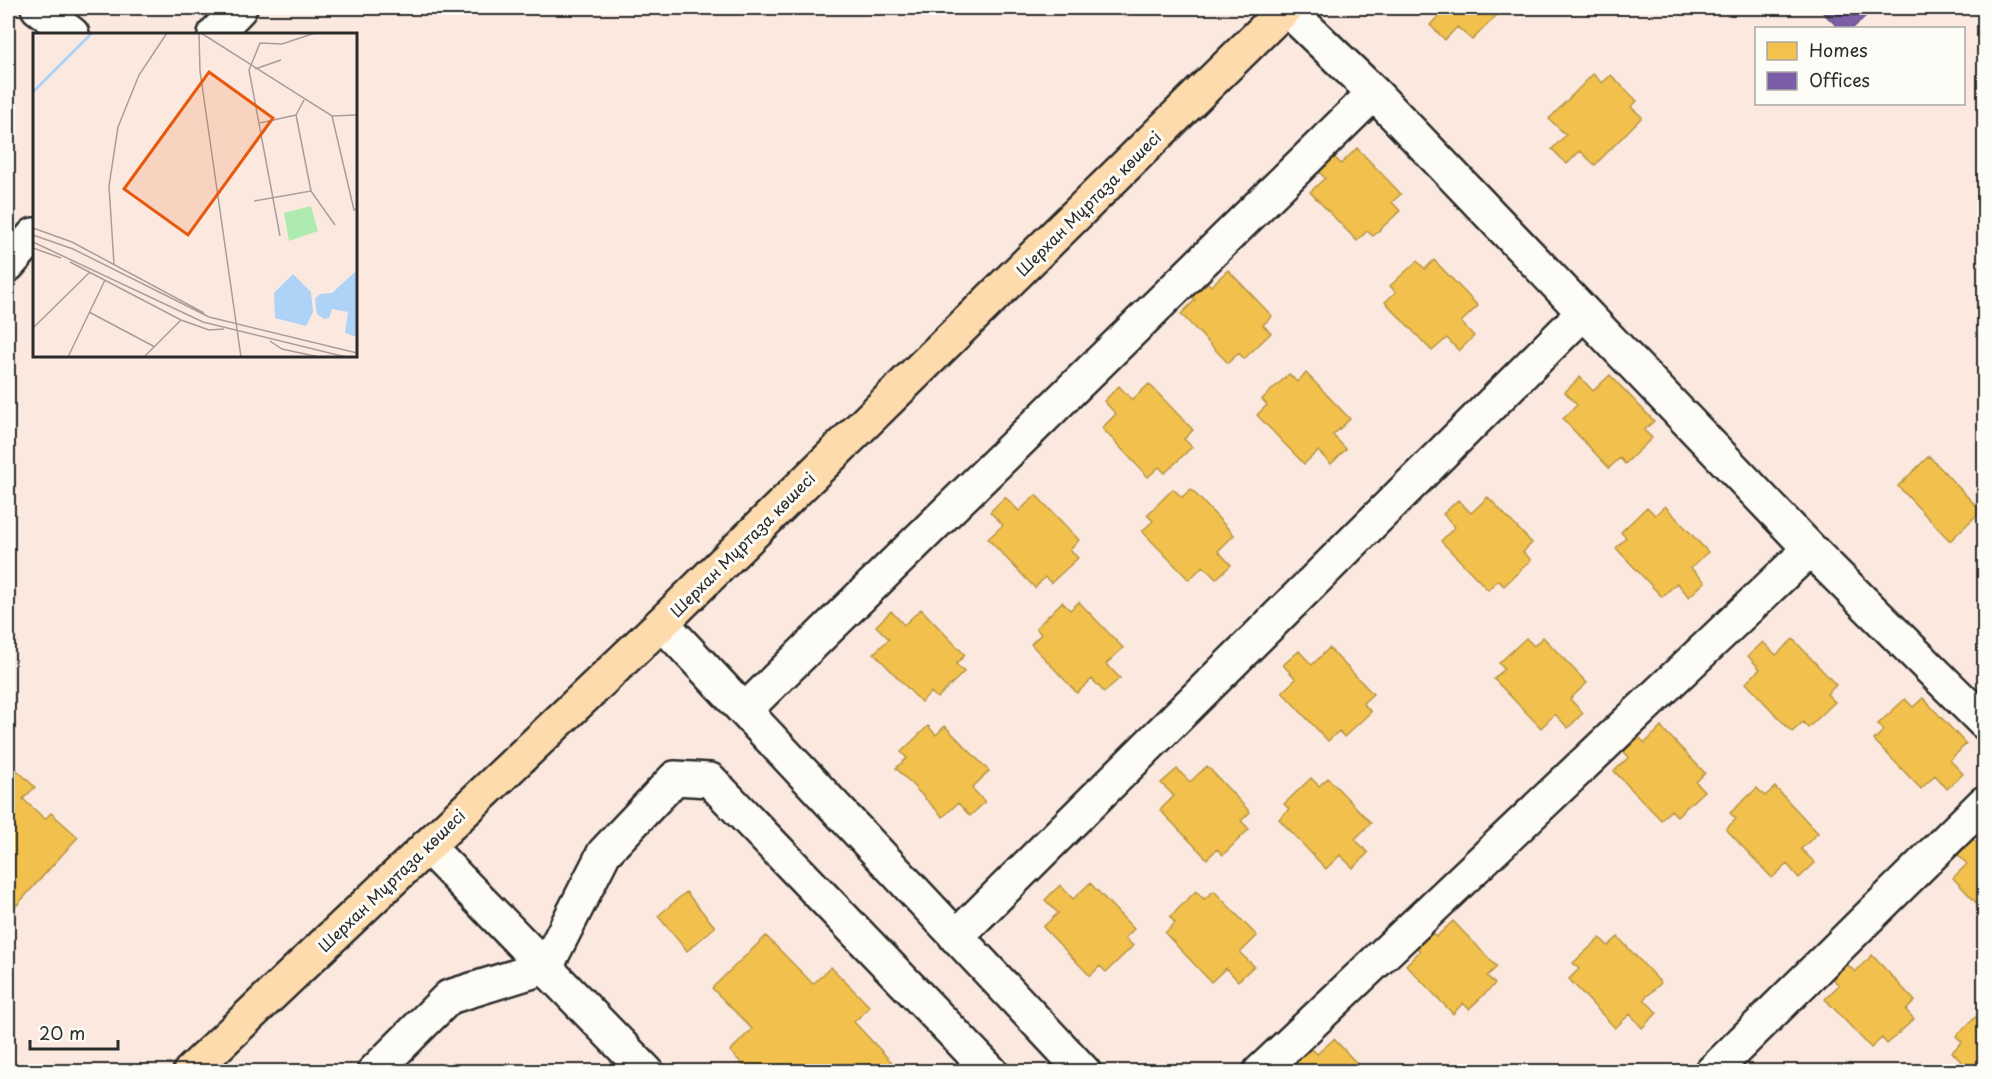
<svg xmlns="http://www.w3.org/2000/svg" width="1992" height="1079" viewBox="0 0 1992 1079" font-family="'Playpen Sans',sans-serif">
<style>
.homes{fill:#f2c14e;stroke:#b69444;stroke-width:1.5}
.offices{fill:#7b5ea7;stroke:#634f82;stroke-width:1.5}
.lines{fill:none;stroke-linecap:round;stroke-linejoin:round}
.minor-casing{stroke:#2b2b2b;stroke-width:38}
.major-casing{stroke:#2b2b2b;stroke-width:38}
.minor{stroke:#fdfcf7;stroke-width:33}
.major{stroke:#fedbac;stroke-width:33}
.labels{text-anchor:middle;dominant-baseline:central;stroke-width:6;stroke-linejoin:round;paint-order:stroke}
.street-label{font-size:16px;fill:#2b2b2b;stroke:#fdfcf7}
.inset-river{fill:none;stroke:#aed3f7;stroke-width:3}
.inset-road{fill:none;stroke:#a89d98;stroke-width:1.5}
.view{fill:#e8590c;fill-opacity:0.15;stroke:#e8590c;stroke-width:3}
.inset-edge{fill:none;stroke:#2b2b2b;stroke-width:3}
</style>
<rect width="100%" height="100%" fill="#fbe9e0"/>
<filter id="ink" filterUnits="userSpaceOnUse"><feTurbulence type="fractalNoise" baseFrequency=".0167" numOctaves="2"/><feDisplacementMap in="SourceGraphic" scale="12" xChannelSelector="R" yChannelSelector="G"/><feConvolveMatrix kernelMatrix="1 2 1 2 8 2 1 2 1" color-interpolation-filters="sRGB"/></filter>
<g filter="url(#ink)">
<path class="homes" d="M 1439,8 L 1504,8 L 1472,40 L 1457,27 L 1445,40 L 1430,25 L 1443,11 Z
M 1593,74 L 1602,83 L 1611,75 L 1637,101 L 1631,107 L 1642,117 L 1595,165 L 1580,151 L 1567,164 L 1552,149 L 1566,135 L 1549,119 Z
M 1357,148 L 1401,194 L 1392,202 L 1400,211 L 1373,236 L 1367,231 L 1357,241 L 1310,192 L 1325,178 L 1312,165 L 1328,150 L 1341,164 Z
M 1434,260 L 1478,306 L 1461,322 L 1474,336 L 1459,351 L 1447,338 L 1432,351 L 1385,302 L 1396,292 L 1390,286 L 1417,261 L 1425,269 Z
M 1228,270 L 1272,316 L 1263,325 L 1271,333 L 1244,359 L 1239,353 L 1228,363 L 1181,314 L 1195,300 L 1183,287 L 1198,273 L 1211,286 Z
M 1306,373 L 1350,419 L 1333,435 L 1346,449 L 1331,464 L 1318,451 L 1304,464 L 1257,415 L 1267,405 L 1262,399 L 1289,374 L 1297,382 Z
M 1610,375 L 1654,421 L 1644,430 L 1652,438 L 1625,464 L 1620,458 L 1609,468 L 1563,419 L 1577,405 L 1565,392 L 1580,377 L 1593,391 Z
M 1149,384 L 1193,430 L 1184,439 L 1192,447 L 1165,473 L 1159,467 L 1148,477 L 1102,428 L 1116,414 L 1104,401 L 1119,386 L 1132,400 Z
M 1929,456 L 1981,511 L 1950,541 L 1898,486 Z
M 1173,489 L 1182,497 L 1191,489 L 1234,535 L 1218,551 L 1231,565 L 1216,579 L 1203,566 L 1189,580 L 1142,531 L 1153,521 L 1147,515 Z
M 1036,495 L 1079,540 L 1070,550 L 1078,558 L 1051,583 L 1045,577 L 1035,588 L 988,539 L 1003,525 L 990,512 L 1005,497 L 1019,511 Z
M 1488,497 L 1532,543 L 1523,552 L 1531,560 L 1504,586 L 1498,580 L 1488,590 L 1441,541 L 1455,527 L 1443,514 L 1458,500 L 1471,513 Z
M 1665,506 L 1708,552 L 1691,568 L 1705,582 L 1689,597 L 1677,583 L 1662,597 L 1616,548 L 1626,538 L 1621,532 L 1647,507 L 1655,515 Z
M 1062,602 L 1070,610 L 1079,602 L 1123,648 L 1106,664 L 1120,678 L 1104,692 L 1092,679 L 1077,693 L 1031,644 L 1041,634 L 1036,628 Z
M 921,609 L 965,655 L 956,664 L 964,672 L 937,698 L 931,692 L 921,702 L 874,653 L 889,639 L 876,626 L 891,611 L 904,625 Z
M 1543,637 L 1587,683 L 1570,699 L 1583,713 L 1568,728 L 1555,714 L 1541,728 L 1494,679 L 1504,669 L 1499,663 L 1526,638 L 1534,646 Z
M 1793,639 L 1836,685 L 1827,694 L 1835,702 L 1808,728 L 1803,722 L 1792,732 L 1746,683 L 1760,669 L 1748,656 L 1763,642 L 1776,655 Z
M 1329,648 L 1373,694 L 1363,703 L 1371,712 L 1344,737 L 1339,731 L 1328,741 L 1282,692 L 1296,679 L 1283,665 L 1299,651 L 1312,665 Z
M 1923,698 L 1966,744 L 1950,760 L 1963,774 L 1947,789 L 1935,775 L 1921,789 L 1874,740 L 1884,730 L 1878,724 L 1905,699 L 1913,707 Z
M 928,726 L 936,735 L 945,726 L 989,771 L 972,788 L 985,802 L 970,816 L 958,803 L 943,817 L 896,768 L 907,758 L 901,752 Z
M 1661,727 L 1705,773 L 1696,782 L 1704,791 L 1677,816 L 1671,810 L 1661,820 L 1614,771 L 1629,757 L 1616,744 L 1631,730 L 1645,743 Z
M 8,762 L 35,787 L 23,799 L 45,819 L 51,813 L 78,837 L 8,915 Z
M 1207,766 L 1250,812 L 1241,821 L 1249,829 L 1223,855 L 1217,849 L 1207,859 L 1160,810 L 1174,796 L 1161,783 L 1177,769 L 1190,782 Z
M 1311,778 L 1319,786 L 1328,778 L 1371,823 L 1355,839 L 1368,853 L 1353,868 L 1340,855 L 1326,869 L 1279,819 L 1289,809 L 1284,804 Z
M 1775,787 L 1818,833 L 1801,849 L 1815,863 L 1799,878 L 1787,864 L 1772,878 L 1726,829 L 1736,819 L 1730,813 L 1757,788 L 1765,796 Z
M 1970,836 L 1983,850 L 1984,849 L 1984,911 L 1953,878 L 1967,864 L 1954,851 Z
M 1090,883 L 1134,929 L 1125,938 L 1133,946 L 1106,972 L 1100,966 L 1090,976 L 1043,927 L 1058,913 L 1045,900 L 1060,885 L 1073,899 Z
M 1196,891 L 1204,899 L 1214,891 L 1257,936 L 1240,953 L 1254,966 L 1238,981 L 1226,968 L 1211,982 L 1165,933 L 1175,923 L 1170,917 Z
M 686,892 L 715,927 L 687,951 L 658,916 Z
M 1453,921 L 1497,967 L 1487,976 L 1495,984 L 1469,1009 L 1463,1003 L 1453,1014 L 1406,965 L 1420,951 L 1408,938 L 1423,923 L 1436,937 Z
M 766,936 L 813,984 L 831,967 L 870,1007 L 854,1022 L 901,1072 L 750,1072 L 730,1051 L 752,1029 L 712,988 Z
M 1618,937 L 1661,983 L 1644,999 L 1657,1013 L 1642,1028 L 1630,1014 L 1615,1028 L 1569,979 L 1579,969 L 1573,963 L 1600,938 L 1608,946 Z
M 1872,955 L 1915,1001 L 1906,1010 L 1914,1019 L 1887,1044 L 1882,1038 L 1871,1048 L 1825,999 L 1839,985 L 1826,972 L 1841,958 L 1855,972 Z
M 1983,1010 L 1984,1072 L 1971,1072 L 1952,1052 L 1962,1042 L 1956,1036 Z
M 1334,1039 L 1365,1072 L 1298,1072 L 1301,1069 L 1289,1056 L 1304,1041 L 1317,1054 Z
M 1502,1063 L 1510,1072 L 1493,1072 Z
M 1485,1064 L 1492,1072 L 1477,1072 Z"/>
<path class="offices" d="M 1818,8 L 1874,8 L 1853,28 L 1839,28 Z"/>
<g class="lines">
<g class="minor-casing">
<path id="minor" d="M 38,8 L 72,34
M 1286,8 L 1374,93
M 215,34 L 240,8
M 8,265 L 34,235
M 662,623 L 1084,1072
M 745,710 L 1374,93 L 1810,549 L 1984,722
M 427,846 L 647,1072
M 956,937 L 1583,313
M 374,1072 L 449,997 L 546,967 L 604,853 L 675,778 L 710,780 L 991,1072
M 1260,1072 L 1810,549
M 1712,1072 L 1984,803"/>
</g>
<g class="major-casing">
<path id="major" d="M 190,1072 L 662,623 L 1286,8"/>
</g>
<use href="#minor" class="minor"/>
<use href="#major" class="major"/>
</g>
</g>
<g class="labels">
<g class="street-label">
<text transform="translate(1088 203) rotate(-45)">Шерхан Мұртаза көшесі</text>
<text transform="translate(742 544) rotate(-45)">Шерхан Мұртаза көшесі</text>
<text transform="translate(391 880) rotate(-44)">Шерхан Мұртаза көшесі</text>
</g>
</g>
<g transform="translate(33 33)">
<rect width="324" height="324" fill="#fbe9e0"/>
<path d="M 278,173 L 285,198 L 256,208 L 251,180 Z" fill="#aeebb0"/>
<path d="M 324,237 L 324,304 L 312,300 L 315,279 L 299,276 L 296,285 L 291,286 L 284,281 L 282,266 L 287,261 L 299,260 ZM 260,241 L 278,259 L 280,279 L 273,293 L 242,285 L 241,260 Z" fill="#aed3f7"/>
<path class="inset-river" d="M 0,59 L 59,0"/>
<path class="inset-road" d="M 166,0 L 167,38 L 208,324M 168,0 L 299,83 L 324,82M 222,36 L 248,27M 271,67 L 263,82 L 278,158M 299,83 L 321,177 L 324,175M 227,90 L 263,82M 221,168 L 278,158 L 302,192M 0,195 L 39,209 L 171,280M 0,202 L 40,216 L 176,284 L 324,320M 247,203 L 216,37 L 227,10 L 249,11 L 282,0M 0,209 L 170,289 L 313,324M 0,215 L 28,225M 37,229 L 148,287 L 176,297 L 191,296M 81,231 L 76,153 L 85,94 L 106,42 L 134,0M 56,279 L 122,314M 0,295 L 57,239M 237,308 L 249,316 L 286,324M 35,324 L 72,247M 111,324 L 148,287"/>
<path class="view" d="M 176,39 L 240,85 L 155,202 L 91,156 Z"/>
<rect width="324" height="324" class="inset-edge"/>
</g>
<rect width="1992" height="1079" fill="none" stroke="#fdfcf7" stroke-width="30"/>
<rect x="15" y="15" width="1962" height="1049" fill="none" stroke="#2b2b2b" stroke-width="2" filter="url(#ink)"/>
<rect x="1755" y="27" width="210" height="78" fill="#fdfcf7" stroke="#a9a8a5" stroke-width="1.5"/>
<rect x="1767" y="42" width="30" height="18" fill="#f2c14e" stroke="#a9a8a5" stroke-width="1.5"/>
<text x="1809" y="57" font-size="18" fill="#2b2b2b">Homes</text>
<rect x="1767" y="72" width="30" height="18" fill="#7b5ea7" stroke="#a9a8a5" stroke-width="1.5"/>
<text x="1809" y="87" font-size="18" fill="#2b2b2b">Offices</text>
<path d="M30 1040v9h88v-9" fill="none" stroke="#2b2b2b" stroke-width="3"/>
<text x="39" y="1040" font-size="18" fill="#2b2b2b" stroke="#fdfcf7" stroke-width="4.5" paint-order="stroke">20 m</text>
</svg>
